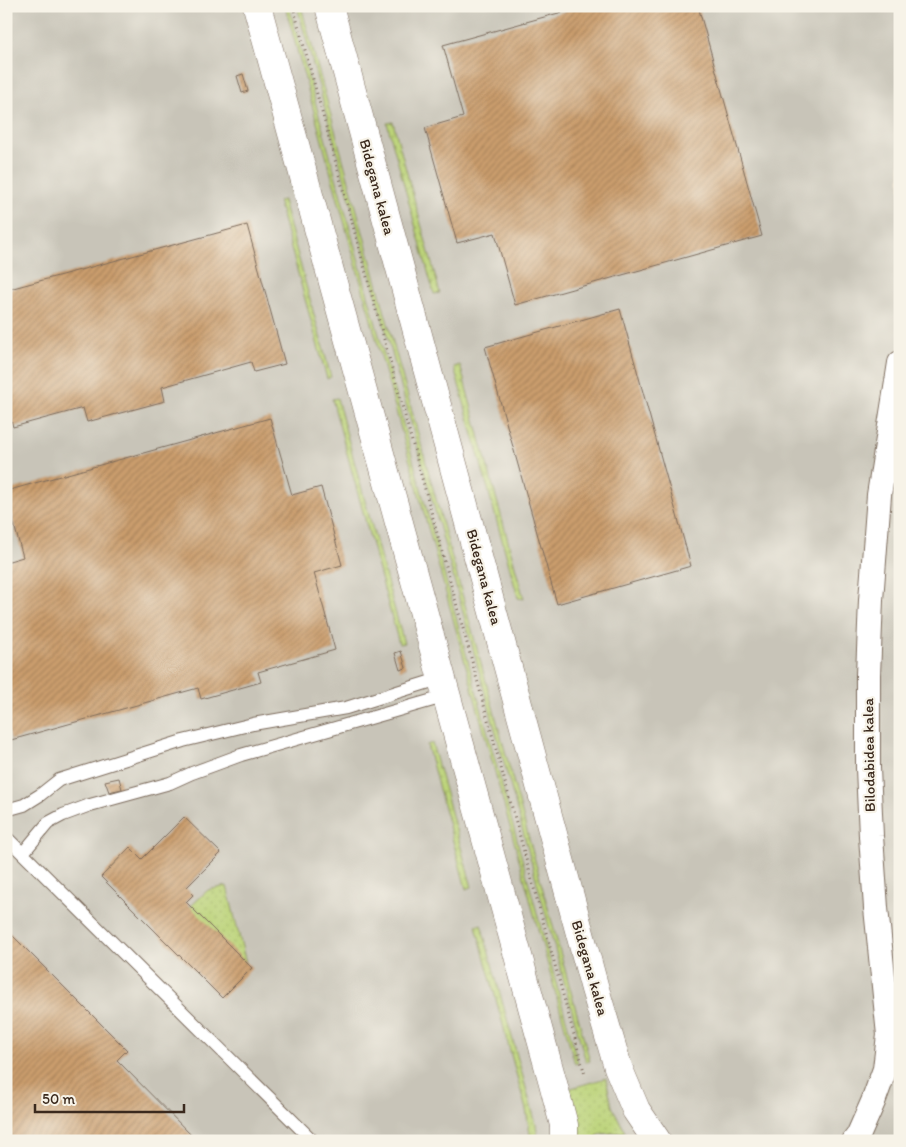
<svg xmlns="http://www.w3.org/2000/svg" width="906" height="1147" viewBox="0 0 906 1147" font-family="Itim,sans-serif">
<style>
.industrial{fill:#c8c4b8}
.grass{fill:url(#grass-dots);stroke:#7b7e4b}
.building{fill:url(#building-hatch)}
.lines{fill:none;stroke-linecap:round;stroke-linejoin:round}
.lane-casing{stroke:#7c6b5c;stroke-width:14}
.street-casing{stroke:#7c6b5c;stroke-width:26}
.secondary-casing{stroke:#7c6b5c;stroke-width:29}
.path{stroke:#7c6b5c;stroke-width:3;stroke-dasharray:1 4;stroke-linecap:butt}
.lane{stroke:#fff;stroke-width:12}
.street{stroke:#fff;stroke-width:24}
.secondary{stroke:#fff;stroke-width:28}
.labels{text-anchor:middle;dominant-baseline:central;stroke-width:4.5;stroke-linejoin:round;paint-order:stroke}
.street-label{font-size:15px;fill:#3b2a1e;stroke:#f7f3e8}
</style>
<defs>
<pattern id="grass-dots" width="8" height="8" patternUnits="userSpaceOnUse" patternTransform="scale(1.25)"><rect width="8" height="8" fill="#bbd378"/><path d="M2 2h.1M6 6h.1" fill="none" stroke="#a2b567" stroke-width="1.8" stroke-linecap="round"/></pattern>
<pattern id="building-hatch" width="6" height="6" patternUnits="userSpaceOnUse" patternTransform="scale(1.25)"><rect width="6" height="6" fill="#ca9d6d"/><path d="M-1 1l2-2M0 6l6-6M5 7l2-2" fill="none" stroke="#a58059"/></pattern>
</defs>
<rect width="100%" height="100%" fill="#f7f3e8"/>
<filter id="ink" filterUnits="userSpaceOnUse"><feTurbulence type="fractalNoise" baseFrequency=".02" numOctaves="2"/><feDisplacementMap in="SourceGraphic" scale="10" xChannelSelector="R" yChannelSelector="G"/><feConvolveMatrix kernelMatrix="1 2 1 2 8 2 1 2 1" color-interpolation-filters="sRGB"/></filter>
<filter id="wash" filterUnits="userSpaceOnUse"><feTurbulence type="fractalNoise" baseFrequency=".0096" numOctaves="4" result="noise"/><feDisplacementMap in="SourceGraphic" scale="20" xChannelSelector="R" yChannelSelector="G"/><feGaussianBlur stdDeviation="1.12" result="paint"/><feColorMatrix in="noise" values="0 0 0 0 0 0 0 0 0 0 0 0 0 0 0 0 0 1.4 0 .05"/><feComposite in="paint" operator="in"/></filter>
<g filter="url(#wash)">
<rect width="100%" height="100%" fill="#f4e5ce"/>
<path class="industrial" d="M 6,6 L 900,6 L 900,1141 L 6,1141 Z"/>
<path class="grass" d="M 285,6 L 289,6 L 578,1063 L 575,1064 Z
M 297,6 L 301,6 L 590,1061 L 586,1062 Z
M 393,122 L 440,293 L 434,294 L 387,123 Z
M 283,200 L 331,377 L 327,379 L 278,201 Z
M 460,365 L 524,599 L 518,598 L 454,367 Z
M 337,398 L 404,643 L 399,644 L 332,399 Z
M 432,743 L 472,887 L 466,889 L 427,745 Z
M 227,886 L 246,963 L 190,907 L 208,890 Z
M 481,924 L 536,1124 L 538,1141 L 531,1141 L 526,1110 L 476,926 Z
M 606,1078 L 612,1106 L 625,1132 L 601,1134 L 589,1141 L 579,1141 L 578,1124 L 568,1089 Z"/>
<g id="blocks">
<path class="building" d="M 584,6 L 698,6 L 762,236 L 515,305 L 495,233 L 457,243 L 425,128 L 463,117 L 443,45 Z
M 243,74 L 248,91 L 242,93 L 237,76 Z
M 247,225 L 285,364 L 254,372 L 251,362 L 162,387 L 165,401 L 87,422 L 83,408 L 13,427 L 6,402 L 6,290 Z
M 620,309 L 691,566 L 557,604 L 485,347 Z
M 270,418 L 292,495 L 321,487 L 342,565 L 314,573 L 335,650 L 258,672 L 261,682 L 201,699 L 198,688 L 11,740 L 6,723 L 6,562 L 23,557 L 6,496 L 6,491 Z
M 401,651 L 406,668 L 400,670 L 395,653 Z
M 119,778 L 122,789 L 109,792 L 105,781 Z
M 184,817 L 221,853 L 186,888 L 193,895 L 186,902 L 252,968 L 222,998 L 101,877 L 130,847 L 142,859 Z
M 6,929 L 127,1050 L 117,1060 L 197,1141 L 6,1141 Z"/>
</g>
</g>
<g filter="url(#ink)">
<use href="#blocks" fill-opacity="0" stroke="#7c6b5c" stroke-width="1"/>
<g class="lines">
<g class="lane-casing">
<path id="lane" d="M 6,810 L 24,805 L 40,795 L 59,780 L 183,741 L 253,724 L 346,708 L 442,678
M 6,837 L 313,1141
M 23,853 L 48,823 L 63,815 L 90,805 L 170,783 L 192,773 L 241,755 L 447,696"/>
</g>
<g class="street-casing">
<path id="street" d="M 854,1141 L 858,1136 L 873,1102 L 885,1069 L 889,1035 L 876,908 L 871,836 L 868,768 L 868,675 L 871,600 L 879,495 L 900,363"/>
</g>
<g class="secondary-casing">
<path id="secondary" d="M 257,6 L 553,1083 L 564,1125 L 564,1141
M 329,6 L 595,989 L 618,1067 L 636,1110 L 657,1141"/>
</g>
<path class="path" d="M 293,6 L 585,1075"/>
<use href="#lane" class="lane"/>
<use href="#street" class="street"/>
<use href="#secondary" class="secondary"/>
</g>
</g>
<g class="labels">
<g class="street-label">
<text transform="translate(377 187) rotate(75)">Bidegana kalea</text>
<text transform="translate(484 577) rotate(75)">Bidegana kalea</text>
<text transform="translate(869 755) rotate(-91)">Bilodabidea kalea</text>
<text transform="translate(590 968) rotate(74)">Bidegana kalea</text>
</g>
</g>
<rect width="906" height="1147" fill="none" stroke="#f7f3e8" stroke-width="25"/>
<path d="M35 1104v8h149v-8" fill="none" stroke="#3b2a1e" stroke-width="2.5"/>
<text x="42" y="1104" font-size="15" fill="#3b2a1e" stroke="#f7f3e8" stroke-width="4" paint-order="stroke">50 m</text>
</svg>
